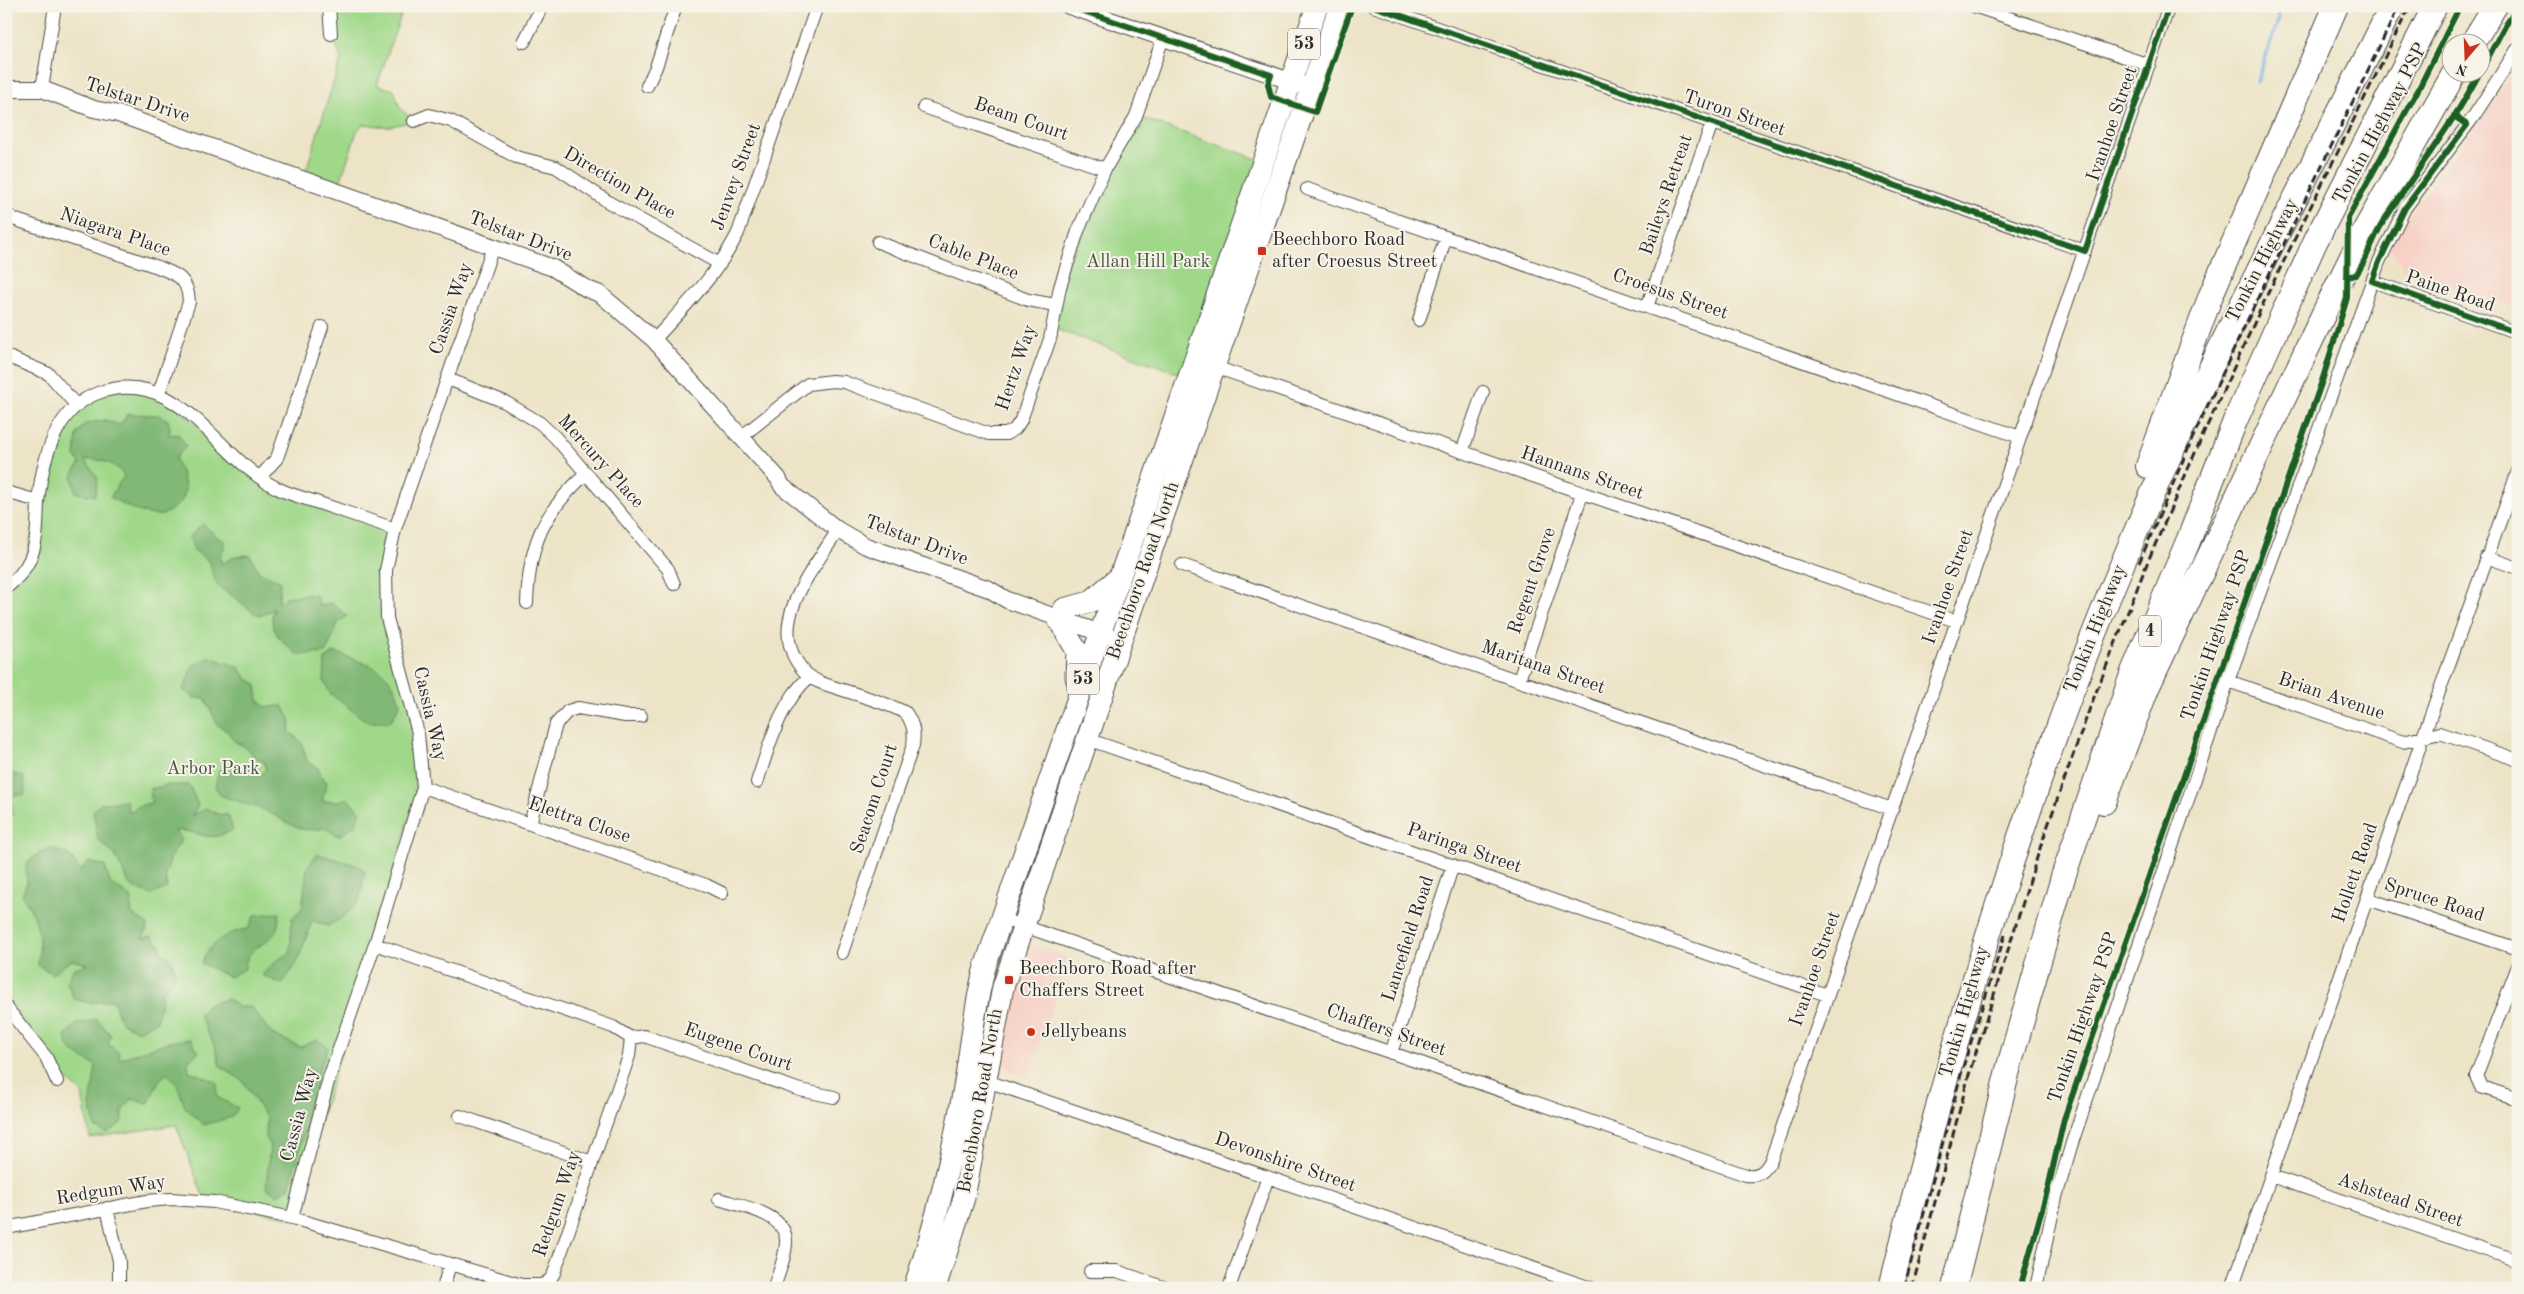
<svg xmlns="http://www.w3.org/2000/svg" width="2524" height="1294" viewBox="0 0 2524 1294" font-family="'Old Standard TT',serif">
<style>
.built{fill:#f7d1c6}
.green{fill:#a0d88a;stroke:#66825a}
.forest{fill:#80b876;stroke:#567250}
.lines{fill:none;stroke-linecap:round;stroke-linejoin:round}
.stream{stroke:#78b2e8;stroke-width:3}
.minor-casing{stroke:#484742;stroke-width:14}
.tertiary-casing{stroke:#484742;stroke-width:18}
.primary-casing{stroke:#484742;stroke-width:23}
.motorway-casing{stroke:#484742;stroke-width:26}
.minor{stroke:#fff;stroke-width:12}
.tertiary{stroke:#fff;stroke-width:16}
.primary{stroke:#fff;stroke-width:21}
.motorway{stroke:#fff;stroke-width:24}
.rail{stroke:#2b2b2b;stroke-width:3;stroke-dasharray:8 4;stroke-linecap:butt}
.cycleway-casing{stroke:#f7f3e8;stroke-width:9}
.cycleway{stroke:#1b5e20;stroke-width:6}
.poi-dot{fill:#c8321e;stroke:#f7f3e8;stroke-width:2}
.labels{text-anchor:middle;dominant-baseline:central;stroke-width:4;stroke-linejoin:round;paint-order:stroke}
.shield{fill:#f7f3e8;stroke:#686764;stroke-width:1}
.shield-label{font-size:18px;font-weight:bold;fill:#2b2b2b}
.street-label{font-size:19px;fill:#2b2b2b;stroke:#f7f3e8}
.poi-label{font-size:19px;fill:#2b2b2b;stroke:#f7f3e8;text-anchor:start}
.park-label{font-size:19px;fill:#485643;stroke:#f7f3e8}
</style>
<rect width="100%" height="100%" fill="#f7f3e8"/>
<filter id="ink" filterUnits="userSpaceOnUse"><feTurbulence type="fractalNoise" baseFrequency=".02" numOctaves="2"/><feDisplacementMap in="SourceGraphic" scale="10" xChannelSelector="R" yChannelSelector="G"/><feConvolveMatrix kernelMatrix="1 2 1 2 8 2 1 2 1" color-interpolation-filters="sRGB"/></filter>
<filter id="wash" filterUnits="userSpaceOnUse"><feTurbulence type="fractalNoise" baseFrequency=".0096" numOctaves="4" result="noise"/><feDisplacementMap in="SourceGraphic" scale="20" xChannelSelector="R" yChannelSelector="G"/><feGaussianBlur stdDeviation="1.12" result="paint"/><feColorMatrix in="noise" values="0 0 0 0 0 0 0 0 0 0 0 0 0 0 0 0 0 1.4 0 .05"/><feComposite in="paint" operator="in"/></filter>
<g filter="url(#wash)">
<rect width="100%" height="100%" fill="#ede4c7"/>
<path class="built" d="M 2518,65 L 2518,309 L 2404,269 L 2390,248 L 2408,215 L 2478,125 Z
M 1029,944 L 1069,958 L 1028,1078 L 1009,1071 L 1001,1060 L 1013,986 Z"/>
<path class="green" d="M 329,6 L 404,6 L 377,85 L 394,90 L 400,108 L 414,121 L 387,127 L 363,124 L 357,131 L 337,192 L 303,180 L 341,58 L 331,34 Z
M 1136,116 L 1263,161 L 1189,377 L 1052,328 L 1065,269 Z
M 107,390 L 159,393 L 260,477 L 395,529 L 385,585 L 423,771 L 292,1218 L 205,1201 L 176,1125 L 90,1138 L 82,1094 L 46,1057 L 6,1007 L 6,588 L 23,570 L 59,425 Z"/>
<path class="forest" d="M 128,414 L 158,415 L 168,420 L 170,429 L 169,435 L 178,434 L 186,446 L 175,459 C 184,476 193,498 172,509 C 169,511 165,514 162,515 C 144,517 125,505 110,497 L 124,476 C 117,463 100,458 85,460 L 98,478 L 95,496 L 76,493 L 72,476 L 80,463 L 75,456 L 77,434 L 85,424 L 105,420 L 120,425 Z
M 203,524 L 217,537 L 226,542 L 220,557 L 222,564 L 235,556 L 250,555 L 259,572 L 280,581 L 279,603 L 285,597 L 315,594 L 320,606 L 332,603 L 347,616 L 338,623 L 326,653 L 299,655 C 284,644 266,629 274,609 L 262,615 C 250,613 252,611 243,604 C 222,586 216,593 210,562 L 194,550 L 189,537 Z
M 335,652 C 367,666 392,665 400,705 L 390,722 L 367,722 L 331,694 L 324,682 L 325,659 Z
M 209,657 L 239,667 L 246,678 L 256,684 L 258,700 L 266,707 L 283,706 L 291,721 L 289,731 L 302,743 L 307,762 L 318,768 L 320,775 L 327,782 L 322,801 L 340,801 L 347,798 L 361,813 L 354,826 L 339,836 L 324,828 C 297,835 285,819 262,809 C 248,804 233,800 220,795 L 215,786 L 219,770 L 228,768 L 235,774 L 242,766 L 253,765 L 258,776 L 266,770 L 264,762 C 252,757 247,745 235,742 L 228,732 L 217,724 L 205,698 L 195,698 L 183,690 L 193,666 Z
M 9,772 L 24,777 L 25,795 L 12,795 L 12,816 L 6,821 L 6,773 Z
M 168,785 L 189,785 L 198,805 L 192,816 L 207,808 L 217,814 L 228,815 L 233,830 C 204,845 201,829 175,831 L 181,838 C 180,846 173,850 171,857 C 169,863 169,867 165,873 L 167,888 L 151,895 L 131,887 L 115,855 L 98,840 L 93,811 L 102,803 L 127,801 L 128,813 L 138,806 L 151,803 L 150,789 Z
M 50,848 L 69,855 L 81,871 L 88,862 L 105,866 L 110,883 L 132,898 L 131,913 L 148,925 L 143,938 L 151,936 L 160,945 L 161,952 L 172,960 L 176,975 L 163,991 L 157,1021 L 138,1031 L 121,1022 L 113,1000 L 90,1003 L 74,999 L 67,983 L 73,969 L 87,964 L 72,960 L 52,974 L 38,965 C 42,936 38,919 22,895 L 27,883 L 26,864 L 35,856 Z
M 317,854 L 360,866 L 365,873 L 359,901 L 344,916 L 328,926 L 312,921 L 297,963 L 282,984 L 262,975 L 277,960 L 290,953 L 292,918 L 302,908 L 307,868 Z
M 280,913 C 279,919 278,928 275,933 C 264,947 245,948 245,969 L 229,977 L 201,963 C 208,945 229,930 248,929 L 255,915 Z
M 227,999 L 239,1007 L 251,1007 L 272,1034 L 300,1047 L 317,1040 L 328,1047 L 317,1076 L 308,1121 L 289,1188 L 277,1195 L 266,1187 L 270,1145 L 265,1135 L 267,1119 L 243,1081 L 220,1066 L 215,1047 L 199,1015 L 209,1004 Z
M 97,1019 L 111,1035 L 108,1044 L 119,1053 L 120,1059 L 168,1042 L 190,1039 L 199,1052 L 188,1061 L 189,1071 L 217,1082 L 217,1097 L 238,1108 L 232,1117 L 204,1125 L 185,1107 L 178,1087 L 168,1073 L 160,1079 L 148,1104 L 132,1099 L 123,1109 L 121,1123 L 107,1133 L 95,1127 L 90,1105 L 96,1066 C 82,1056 67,1054 65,1035 L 77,1024 Z"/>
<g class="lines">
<path class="stream" d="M 2257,82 L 2279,18 L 2276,6"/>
</g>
</g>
<g filter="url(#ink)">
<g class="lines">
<g class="minor-casing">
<path id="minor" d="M 329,6 L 331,34
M 1373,6 L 2085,251
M 1974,6 L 2149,65
M 524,42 L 542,6
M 647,86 L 656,67 L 676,6
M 42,89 L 55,6
M 924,107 L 1105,169
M 414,121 L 429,115 L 451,121 L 516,157 L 556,167 L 610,203 L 720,264
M 1307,189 L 2020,437
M 6,214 L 16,220 L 155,266 C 176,274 188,277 189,302 L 159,393
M 878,242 L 1028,300 L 1055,305
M 2372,281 L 2518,333
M 1647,307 L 1712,123
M 1419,320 L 1446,237
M 654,340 C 685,306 717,275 738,233 L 817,6
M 6,356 L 49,374 L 76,405
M 1209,365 L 1956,621
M 448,379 L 505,402 L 540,423 L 555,437 L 668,569 L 674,584
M 741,437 L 808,384 L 832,381 L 844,382 L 989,434 L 1006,434 L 1015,429 L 1021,420 L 1050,339 L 1060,287 L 1078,231 L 1105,169 L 1136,116 L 1163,38
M 1462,452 L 1483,392
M 260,477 L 277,458 L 322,327
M 6,492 L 38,501
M 838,530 C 816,566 769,618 797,662 C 802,670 810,678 819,682 C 848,693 879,699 906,713 C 913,724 915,732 913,745 L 842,953
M 2486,557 L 2518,568
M 1182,565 L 1892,809
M 6,588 C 16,580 25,570 30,559 C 38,542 37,521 38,503 C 42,461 54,409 98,393 C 179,364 216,458 277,488 C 288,494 301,497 313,501 C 340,510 368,520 395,529
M 527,603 C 529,544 543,512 587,473
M 1519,680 L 1582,494
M 2228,681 L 2403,742 L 2440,733 L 2518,760
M 1087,739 L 1827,995
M 757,782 C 770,744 779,704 810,676
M 423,787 L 706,885 L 722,893
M 530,824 L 556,724 L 568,711 L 578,708 L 625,716 L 641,716
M 2368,899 L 2518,949
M 1003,919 L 1746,1175 C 1759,1177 1765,1171 1771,1160 L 2169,6
M 2518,966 L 2476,1076 L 2481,1087 L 2518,1099
M 6,1007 L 46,1057 L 57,1081
M 631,1038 L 644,1036 L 800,1090 L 834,1097
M 1391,1053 L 1453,865
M 981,1079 L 1591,1288
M 460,1116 L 592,1162
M 2271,1176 L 2518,1261
M 719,1199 C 740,1206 787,1213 786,1242 C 786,1257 778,1274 774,1288
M 107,1208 L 119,1261 L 119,1288
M 292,1218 L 329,1078 L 375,944 L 423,787 L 418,733 L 387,618 L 386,570 L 395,529 L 493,247
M 6,1228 L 147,1201 L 171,1199 L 214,1202 L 292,1218 L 522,1285 L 542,1285 L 550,1280 L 554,1273 L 629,1056 L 631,1038 L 613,1027 L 375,944
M 1090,1271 L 1117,1271 L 1166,1288
M 443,1288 L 450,1264
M 1229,1288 L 1268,1177
M 2036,1288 L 2056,1197 L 2072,1143 L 2228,681 L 2379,262 L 2405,208 L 2472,119 L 2518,48
M 2232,1288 L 2423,737 L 2518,471"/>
</g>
<g class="tertiary-casing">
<path id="tertiary" d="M 1069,6 L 1302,85
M 6,89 L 42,89 L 94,109 L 118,114 L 553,268 L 587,289 L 600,294 L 654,340 L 778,478 L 782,486 L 838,530 L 866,546 L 989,589 L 1007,600 L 1120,640"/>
</g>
<g class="primary-casing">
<path id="primary" d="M 1064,609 L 1090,602 L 1117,579
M 1058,619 L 1077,651 L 1076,678
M 914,1288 C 938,1218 954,1148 966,1076 C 972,1039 975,1003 985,967 L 1317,6
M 935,1288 L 964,1198 L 1003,987 L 1214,367 L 1340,6"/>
</g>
<g class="motorway-casing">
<path id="motorway" d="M 2473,42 L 2495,6
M 2148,466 L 2211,295 L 2336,6
M 2104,802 L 2147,688 L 2325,311 L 2366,228 L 2455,72
M 1891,1288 C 1954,1031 2030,779 2134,536 C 2211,355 2305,183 2392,6
M 1954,1288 L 2009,1066 L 2063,877 L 2133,672 L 2189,539 L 2235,421 L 2315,242 L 2435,6"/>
</g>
<use href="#minor" class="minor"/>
<use href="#tertiary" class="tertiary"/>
<use href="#primary" class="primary"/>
<use href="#motorway" class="motorway"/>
<path class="rail" d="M 2139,563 L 2193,437 L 2263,287 L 2399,6
M 1904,1288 L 1963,1067 L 2005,935
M 1912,1288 L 1970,1071 L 2041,845 L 2091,705 L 2148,561 L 2202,437 L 2268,293 L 2410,6"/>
<g class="cycleway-casing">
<path id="cycleway" d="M 1069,6 L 1271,75 L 1268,84 L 1271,97 L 1315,112 L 1352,6
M 1373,6 L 2085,251 L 2169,6
M 2482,69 L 2503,29 L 2518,7
M 2454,116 L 2467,125 L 2405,208 L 2379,262 L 2372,281 L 2518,333
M 2347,277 L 2356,275 C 2367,260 2372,240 2382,224 C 2414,173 2452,126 2480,72
M 2020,1288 L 2049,1184 L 2064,1119 L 2323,378 L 2347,298 L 2348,218 L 2420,86 L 2460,6"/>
</g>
<use href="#cycleway" class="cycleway"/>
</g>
</g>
<g class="poi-dot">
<rect x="1257" y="246" width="10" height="10" rx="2.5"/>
<rect x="1004" y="975" width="10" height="10" rx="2.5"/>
<circle cx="1031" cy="1032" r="5"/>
</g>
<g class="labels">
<g class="shield">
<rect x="1288" y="28.5" width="32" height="31" rx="4"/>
<rect x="2139" y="615.5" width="22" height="31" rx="4"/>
<rect x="1067" y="663.5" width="32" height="31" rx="4"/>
</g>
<g class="shield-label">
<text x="1304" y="44">53</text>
<text x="2150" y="631">4</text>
<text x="1083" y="679">53</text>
</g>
<g class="street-label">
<text transform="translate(137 101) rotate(18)">Telstar Drive</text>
<text transform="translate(1734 114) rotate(19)">Turon Street</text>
<text transform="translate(1021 120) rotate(19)">Beam Court</text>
<text transform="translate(2113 124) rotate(-71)">Ivanhoe Street</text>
<text transform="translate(2381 124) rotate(-62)">Tonkin Highway PSP</text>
<text transform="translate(737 177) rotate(-70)">Jenvey Street</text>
<text transform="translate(619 184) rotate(30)">Direction Place</text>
<text transform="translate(1667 195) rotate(-71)">Baileys Retreat</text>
<text transform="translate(115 233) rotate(19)">Niagara Place</text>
<text transform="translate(520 237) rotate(21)">Telstar Drive</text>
<text transform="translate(973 258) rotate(21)">Cable Place</text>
<text transform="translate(2263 261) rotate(-63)">Tonkin Highway</text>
<text transform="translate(2450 292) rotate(19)">Paine Road</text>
<text transform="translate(1670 295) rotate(19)">Croesus Street</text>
<text transform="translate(452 309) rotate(-71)">Cassia Way</text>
<text transform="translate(1017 368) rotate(-71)">Hertz Way</text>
<text transform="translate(600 462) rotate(48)">Mercury Place</text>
<text transform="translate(1582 474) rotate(19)">Hannans Street</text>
<text transform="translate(916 541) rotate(21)">Telstar Drive</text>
<text transform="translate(1144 571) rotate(-71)">Beechboro Road North</text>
<text transform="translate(1533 581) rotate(-71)">Regent Grove</text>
<text transform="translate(1949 587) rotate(-71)">Ivanhoe Street</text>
<text transform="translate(2096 629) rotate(-68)">Tonkin Highway</text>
<text transform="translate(2217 636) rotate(-71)">Tonkin Highway PSP</text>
<text transform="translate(1543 668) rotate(19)">Maritana Street</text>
<text transform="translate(2331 697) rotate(19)">Brian Avenue</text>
<text transform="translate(429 714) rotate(77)">Cassia Way</text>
<text transform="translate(875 799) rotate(-72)">Seacom Court</text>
<text transform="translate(579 821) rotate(19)">Elettra Close</text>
<text transform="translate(1464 849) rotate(19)">Paringa Street</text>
<text transform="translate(2356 873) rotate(-71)">Hollett Road</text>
<text transform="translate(2434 901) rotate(18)">Spruce Road</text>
<text transform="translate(1409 939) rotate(-72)">Lancefield Road</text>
<text transform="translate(1816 969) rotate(-71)">Ivanhoe Street</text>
<text transform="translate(1965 1012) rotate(-74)">Tonkin Highway</text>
<text transform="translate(2084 1018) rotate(-71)">Tonkin Highway PSP</text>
<text transform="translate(1386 1031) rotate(19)">Chaffers Street</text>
<text transform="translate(738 1048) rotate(19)">Eugene Court</text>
<text transform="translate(981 1101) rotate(-80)">Beechboro Road North</text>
<text transform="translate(300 1115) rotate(-75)">Cassia Way</text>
<text transform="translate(1285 1163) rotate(19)">Devonshire Street</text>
<text transform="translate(111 1191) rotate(-9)">Redgum Way</text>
<text transform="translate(2400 1201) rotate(19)">Ashstead Street</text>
<text transform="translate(558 1204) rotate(-71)">Redgum Way</text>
</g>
<g class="poi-label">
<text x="1272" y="240">Beechboro Road<tspan x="1272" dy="22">after Croesus Street</tspan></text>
<text x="1019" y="969">Beechboro Road after<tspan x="1019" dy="22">Chaffers Street</tspan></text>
<text x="1041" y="1032">Jellybeans</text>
</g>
<g class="park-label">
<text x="1148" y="262">Allan Hill Park</text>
<text x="213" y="769">Arbor Park</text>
</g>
</g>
<rect width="2524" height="1294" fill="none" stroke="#f7f3e8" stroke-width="25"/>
<g transform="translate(2466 58) rotate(199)"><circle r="24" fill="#f7f3e8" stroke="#a5a39c"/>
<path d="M0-4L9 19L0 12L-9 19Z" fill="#c8321e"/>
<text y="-8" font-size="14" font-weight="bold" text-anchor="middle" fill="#2b2b2b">N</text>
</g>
</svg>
